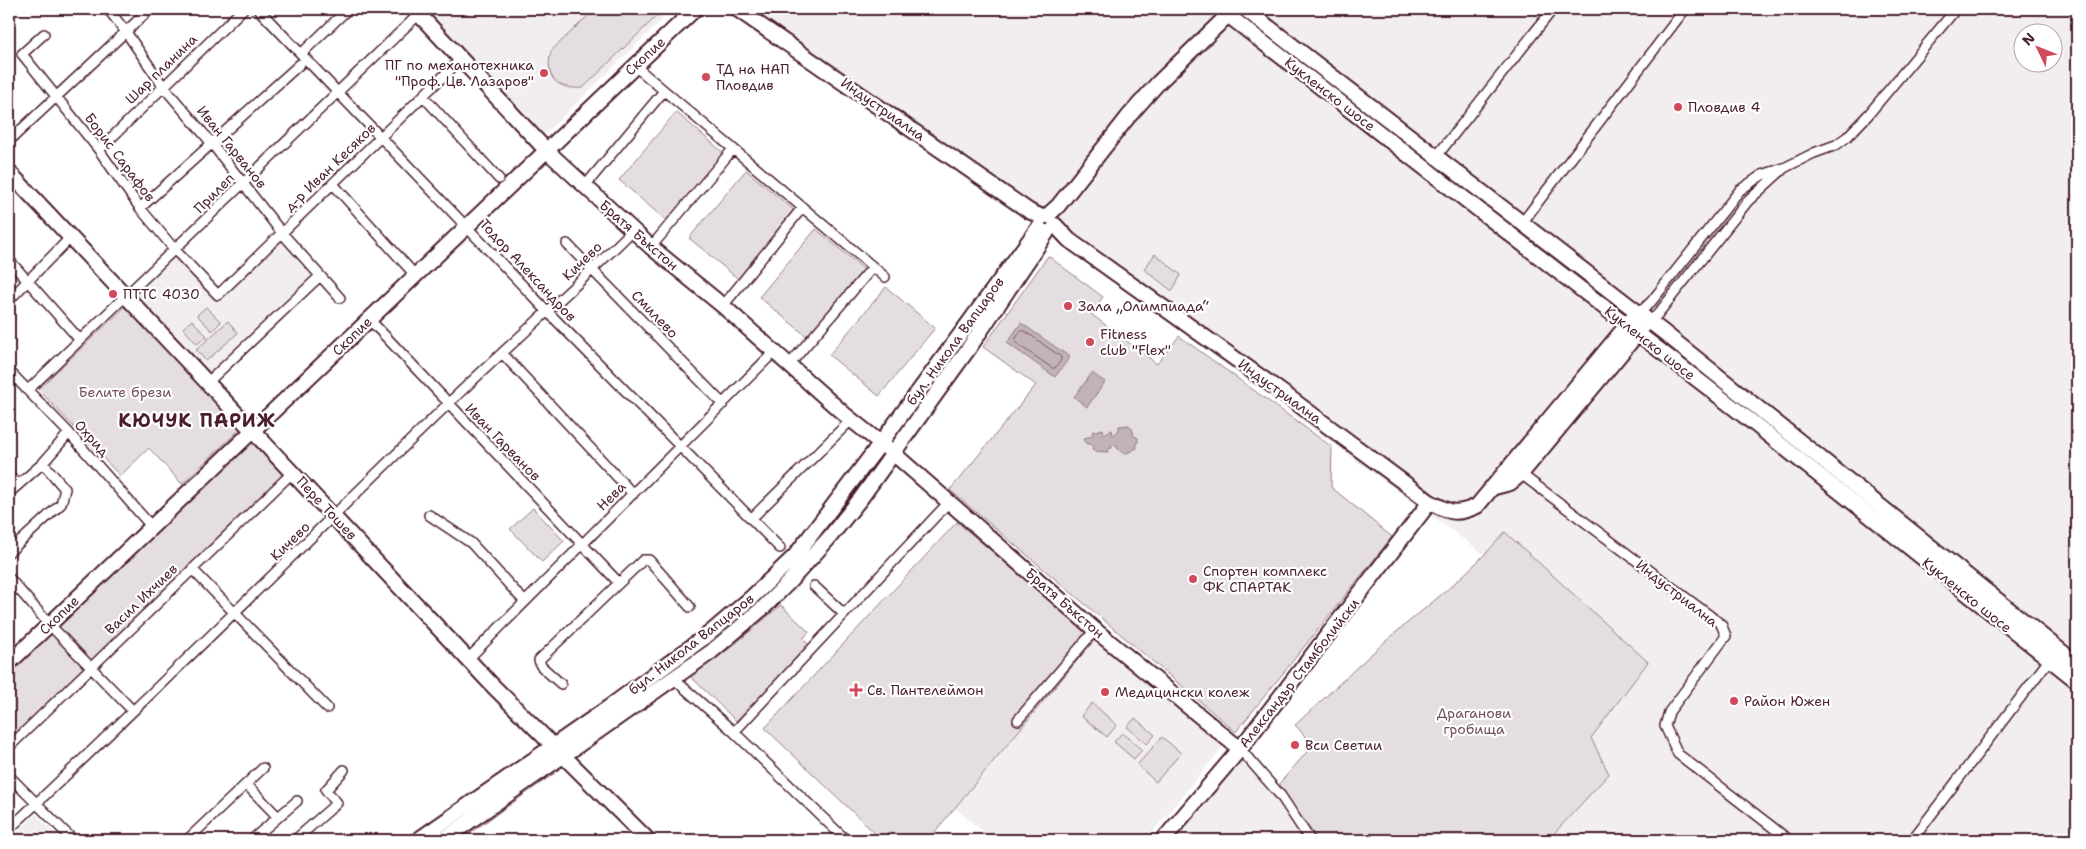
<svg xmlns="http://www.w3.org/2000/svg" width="2086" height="849" viewBox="0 0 2086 849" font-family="'Shantell Sans',sans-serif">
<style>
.built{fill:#f2eeef;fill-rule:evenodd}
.green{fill:#e5dee0;stroke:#987e86}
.water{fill:#c1b3b6;stroke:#91787e}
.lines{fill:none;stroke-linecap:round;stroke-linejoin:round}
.shore{stroke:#7a5a63;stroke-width:1}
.street-casing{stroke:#4a1f2b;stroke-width:12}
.secondary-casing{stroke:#4a1f2b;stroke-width:18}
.street{stroke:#fff;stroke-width:9}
.secondary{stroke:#fff;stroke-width:14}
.poi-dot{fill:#d1495b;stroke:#fff;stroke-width:2}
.labels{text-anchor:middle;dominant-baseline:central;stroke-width:4.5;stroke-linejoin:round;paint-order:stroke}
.street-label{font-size:14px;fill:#4a1f2b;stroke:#fff}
.poi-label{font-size:14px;fill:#4a1f2b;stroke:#fff;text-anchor:start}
.park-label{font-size:14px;fill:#714f58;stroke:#fff}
.district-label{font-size:19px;font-weight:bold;letter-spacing:1px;fill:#4a1f2b;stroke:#fff}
</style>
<rect width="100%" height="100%" fill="#fff"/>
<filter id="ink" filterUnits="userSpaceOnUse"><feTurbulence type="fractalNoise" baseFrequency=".02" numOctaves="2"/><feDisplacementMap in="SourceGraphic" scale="10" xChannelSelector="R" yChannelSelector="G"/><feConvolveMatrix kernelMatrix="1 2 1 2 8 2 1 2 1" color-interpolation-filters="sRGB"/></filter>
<g filter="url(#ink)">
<path class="built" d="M 420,9 L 673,9 L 542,137 Z
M 735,9 L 2077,9 L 2077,840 L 1548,840 L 1566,820 L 1591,738 L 1648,663 L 1505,532 L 1485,555 L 1069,249 ZM 2024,32 L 2054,32 L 2054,62 L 2024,62 Z
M 280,239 L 314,276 L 209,373 L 134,292 L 174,254 L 216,300 Z
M 1096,638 L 1223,747 L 1146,840 L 993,840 L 955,808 Z
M 1247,746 L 1278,785 L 1317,840 L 1171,840 Z
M 36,814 L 61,840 L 9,840 Z"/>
<path class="green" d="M 595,9 L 664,9 L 583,88 C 557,90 544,78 551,51 Z
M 676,112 L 725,154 L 668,222 L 619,180 Z
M 746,170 L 795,211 L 738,279 L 689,238 Z
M 816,229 L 865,270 L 809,338 L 759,297 Z
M 1155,254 L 1181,275 L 1172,291 L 1144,269 Z
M 1048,256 L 1103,297 L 1091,314 L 1157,364 L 1179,336 L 1332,447 L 1331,487 L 1392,537 L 1236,732 L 950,490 L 1036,385 L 983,347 Z
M 886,287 L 935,328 L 879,396 L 829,355 Z
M 128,304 L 241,428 L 182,484 L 149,448 L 120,476 L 38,389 Z
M 206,307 L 221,322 L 212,331 L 197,315 Z
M 192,320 L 207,336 L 197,344 L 183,328 Z
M 228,321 L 238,333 L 206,361 L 196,350 Z
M 253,435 L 288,471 L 9,741 L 9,669 Z
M 533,508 L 564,541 L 542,562 L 510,529 Z
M 957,522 L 1096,638 L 928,840 L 882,840 L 765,728 Z
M 1505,532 L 1648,662 L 1591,738 L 1609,774 L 1548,840 L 1318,840 L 1278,785 L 1313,745 L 1295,725 C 1326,697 1356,667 1387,640 C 1428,605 1470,574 1505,532 Z
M 781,605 L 809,632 L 803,639 L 810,646 L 736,721 L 689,675 L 729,649 Z
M 1092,703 L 1117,725 L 1107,737 L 1081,716 Z
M 1135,718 L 1155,735 L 1147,744 L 1127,727 Z
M 1122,733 L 1142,750 L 1134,759 L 1114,742 Z
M 1162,737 L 1181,753 L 1156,782 L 1137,765 Z
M 551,769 L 555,773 L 460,840 L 451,840 Z"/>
<path class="water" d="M 1021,323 L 1070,357 L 1055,377 L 1007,343 Z
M 1092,373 L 1105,382 L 1087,407 L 1074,397 Z
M 1129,425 L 1132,428 L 1134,436 L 1138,438 L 1138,442 L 1136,444 L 1137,448 C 1132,450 1129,453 1124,454 L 1118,449 L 1117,445 L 1111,446 L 1112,448 L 1108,449 L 1108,452 L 1093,451 L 1092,445 L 1085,443 L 1084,438 L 1093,436 L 1092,432 L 1103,429 L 1104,434 L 1112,430 L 1113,435 L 1119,430 L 1119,426 Z"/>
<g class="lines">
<path class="shore" d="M 1021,331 L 1025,331 L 1061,357 L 1061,360 L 1055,368 L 1052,368 L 1016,343 L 1015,340 Z"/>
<g class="street-casing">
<path id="street" d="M 108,9 L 126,32 L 163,86 L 209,140 L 282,233 L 340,298
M 258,9 L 548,312 L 780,548
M 44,34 L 22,54 L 99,150 L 140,208 L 175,250 L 218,295 L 461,59
M 302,53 L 348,9
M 635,66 L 885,277
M 423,96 L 499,179
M 9,141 L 150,9
M 99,150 L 243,9
M 1436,157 L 1553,9
M 333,184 L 415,275
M 585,186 L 663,92
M 140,208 L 300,64
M 1522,223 L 1685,9
M 567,244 L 723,404
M 651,247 L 733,149
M 9,260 L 80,340
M 9,300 L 70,238
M 723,306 L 802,208
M 1638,314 L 1651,302 L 1740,190 L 1762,175 L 1784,168 L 1814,153 L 1836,145 L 1847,137 L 1868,115 L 1956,9
M 369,319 L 619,583
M 1649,322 L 1657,315 L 1748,201 L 1782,170
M 502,353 L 633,494
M 789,365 L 873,267
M 9,371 L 69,433 L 151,526
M 207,383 L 320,276
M 28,390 L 419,14
M 1521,474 L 1721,624 L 1726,636 L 1669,712 L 1665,726 L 1678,754 L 1789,840
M 9,475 L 18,484
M 9,493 L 43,463 L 69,433
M 429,515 L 471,543 L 525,602
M 751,519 L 851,420
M 9,552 L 61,504 L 65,489 L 43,463
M 192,569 L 327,708
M 9,578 L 49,624 L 133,711
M 814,586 L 844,614
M 468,659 L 774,352
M 674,679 L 734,732 L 846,840
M 561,684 L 541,666 L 539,660 L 643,560 L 649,560 L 690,607
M 1018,720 L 1095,630
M 734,732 L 949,502
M 9,747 L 293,472
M 1240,749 L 1281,796 L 1310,840
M 9,776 L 73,840
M 246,784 L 278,817
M 9,829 C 158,690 302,545 449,403 C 510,344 573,290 633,230
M 187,840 L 263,768
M 254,840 L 255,837 L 297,801
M 295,840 L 337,803 L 326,790 L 344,770
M 1912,840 L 2049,660"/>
</g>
<g class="secondary-casing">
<path id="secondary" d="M 414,9 L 546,150 L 651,247 L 723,306 L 844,414 L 893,453 L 1095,630 L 1240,749
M 737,9 L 1029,211 L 1042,217
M 1220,9 L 1756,425 L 2077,681
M 1245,9 L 1662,331 L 2077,664
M 9,172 L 493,686 L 648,840
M 1047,216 L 1058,206 L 1128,117 L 1158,83 L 1228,15
M 1055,225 L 1069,240 L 1290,398 L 1430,502 C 1450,512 1455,516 1477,506 L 1632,319
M 1491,488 L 1510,483 L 1521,474 L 1642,328
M 9,663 L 695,9
M 418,840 L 608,708 L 710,633 L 752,597 L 795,556 L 880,444 L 1039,227
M 443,840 L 711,652 L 764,607 L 789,582 L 829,538 L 861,498 L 969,348 L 1047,232
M 1163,840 L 1240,749 L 1430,502"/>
</g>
<use href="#street" class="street"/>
<use href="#secondary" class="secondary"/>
</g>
</g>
<g class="poi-dot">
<circle cx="544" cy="73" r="5"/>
<circle cx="706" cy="77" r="5"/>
<circle cx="1678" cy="107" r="5"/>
<circle cx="113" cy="294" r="5"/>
<circle cx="1068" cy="306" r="5"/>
<circle cx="1090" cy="342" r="5"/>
<circle cx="1193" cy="579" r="5"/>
<path d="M853.5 682.5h5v5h5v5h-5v5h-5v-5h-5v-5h5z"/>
<circle cx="1105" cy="692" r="5"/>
<circle cx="1734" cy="701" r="5"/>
<circle cx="1295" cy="745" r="5"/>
</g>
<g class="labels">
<g class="street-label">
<text transform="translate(645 56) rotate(-43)">Скопие</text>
<text transform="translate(161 69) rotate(-44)">Шар планина</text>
<text transform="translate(1330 94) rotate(38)">Кукленско шосе</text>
<text transform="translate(883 109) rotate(35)">Индустриална</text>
<text transform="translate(232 147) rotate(51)">Иван Гарванов</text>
<text transform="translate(120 157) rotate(53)">Борис Сарафов</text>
<text transform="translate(330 167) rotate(-44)">д-р Иван Кесяков</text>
<text transform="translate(214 193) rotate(-45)">Прилеп</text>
<text transform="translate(639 235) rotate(41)">Братя Бъкстон</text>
<text transform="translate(582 261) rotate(-44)">Кичево</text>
<text transform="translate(528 270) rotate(47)">Тодор Александров</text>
<text transform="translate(655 314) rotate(46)">Смилево</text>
<text transform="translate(352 336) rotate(-44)">Скопие</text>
<text transform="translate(955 341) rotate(-54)">бул. Никола Вапцаров</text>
<text transform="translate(1650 343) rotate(38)">Кукленско шосе</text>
<text transform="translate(1280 391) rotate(36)">Индустриална</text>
<text transform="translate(92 438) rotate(48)">Охрид</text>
<text transform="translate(503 442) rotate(46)">Иван Гарванов</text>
<text transform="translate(611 496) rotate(-45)">Нева</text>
<text transform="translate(327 508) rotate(47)">Пере Тошев</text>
<text transform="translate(290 541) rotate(-44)">Кичево</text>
<text transform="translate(1677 593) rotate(38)">Индустриална</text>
<text transform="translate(1967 595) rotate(39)">Кукленско шосе</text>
<text transform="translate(141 599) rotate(-44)">Васил Ихчиев</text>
<text transform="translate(1065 603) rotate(41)">Братя Бъкстон</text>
<text transform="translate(59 615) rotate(-44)">Скопие</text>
<text transform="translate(691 644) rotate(-38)">бул. Никола Вапцаров</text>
<text transform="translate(1299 673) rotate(-52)">Александър Стамболийски</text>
</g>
<g class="poi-label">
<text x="534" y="65" text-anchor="end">ПГ по механотехника<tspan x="534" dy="16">"Проф. Цв. Лазаров"</tspan></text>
<text x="716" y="69">ТД на НАП<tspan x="716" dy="16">Пловдив</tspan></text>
<text x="1688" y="107">Пловдив 4</text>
<text x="123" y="294">ПТТС 4030</text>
<text x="1078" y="306">Зала „Олимпиада“</text>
<text x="1100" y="334">Fitness<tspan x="1100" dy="16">club "Flex"</tspan></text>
<text x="1203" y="571">Спортен комплекс<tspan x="1203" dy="16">ФК СПАРТАК</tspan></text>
<text x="867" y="690">Св. Пантелеймон</text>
<text x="1115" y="692">Медицински колеж</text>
<text x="1744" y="701">Район Южен</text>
<text x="1305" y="745">Вси Светии</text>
</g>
<g class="park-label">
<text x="125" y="392">Белите брези</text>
<text x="1474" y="713">Драганови<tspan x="1474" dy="16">гробища</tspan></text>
</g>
<g class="district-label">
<text x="197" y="420">КЮЧУК ПАРИЖ</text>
</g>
</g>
<rect width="2086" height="849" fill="none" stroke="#fff" stroke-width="30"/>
<rect x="15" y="15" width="2056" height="819" fill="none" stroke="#4a1f2b" stroke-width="2" filter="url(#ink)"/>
<g transform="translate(2038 48) rotate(313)"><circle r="24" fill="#ffffff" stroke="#b7a5aa"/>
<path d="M0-4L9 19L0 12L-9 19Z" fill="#d1495b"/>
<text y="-8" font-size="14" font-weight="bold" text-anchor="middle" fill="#4a1f2b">N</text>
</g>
</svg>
